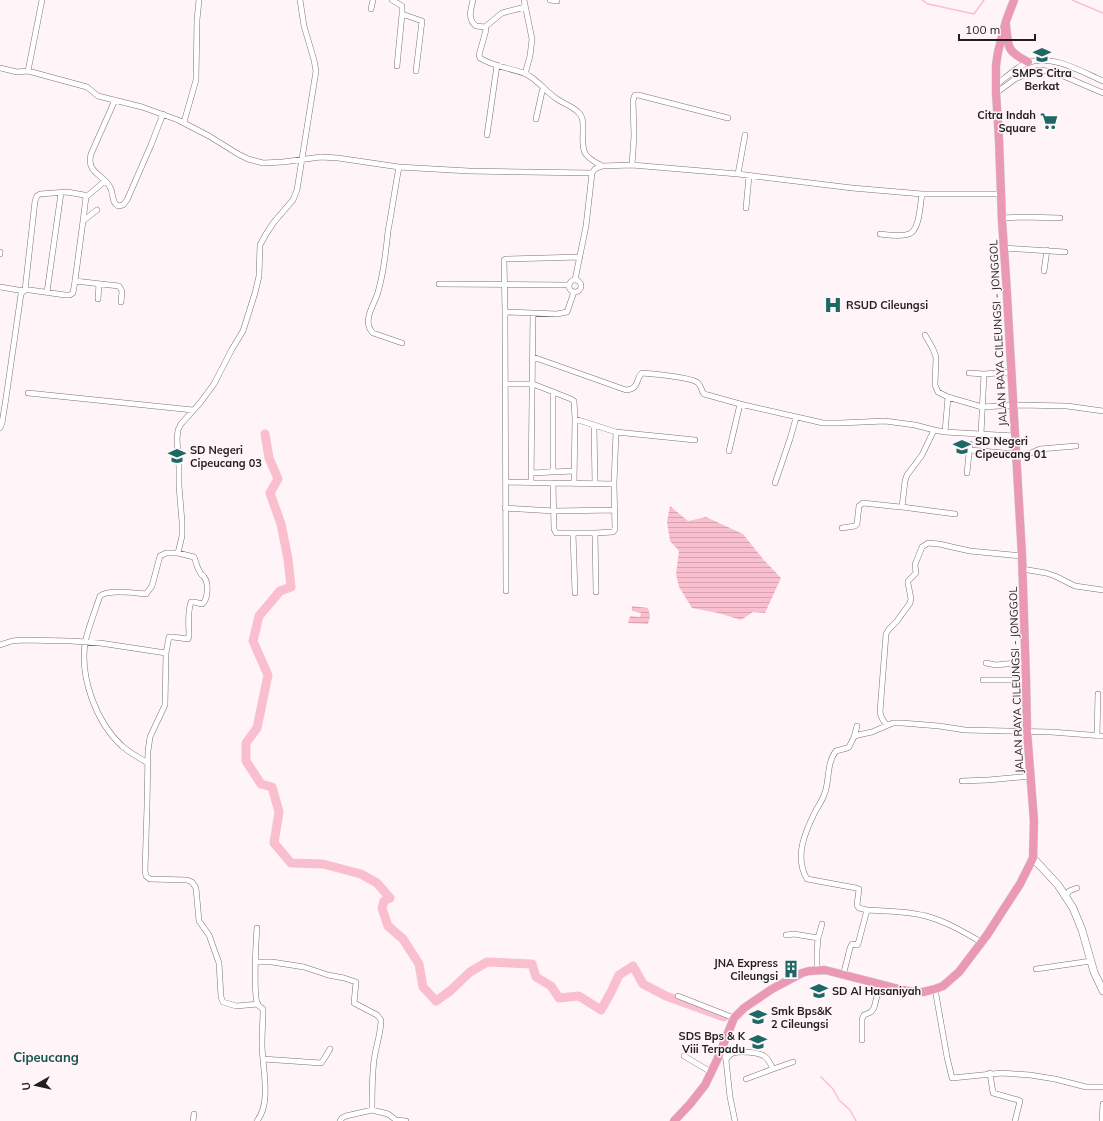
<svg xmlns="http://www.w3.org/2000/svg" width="1103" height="1121" viewBox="0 0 1103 1121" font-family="Mulish,sans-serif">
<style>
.water{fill:url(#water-rules)}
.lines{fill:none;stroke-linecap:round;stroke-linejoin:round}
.stream{stroke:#fabfcf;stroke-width:1.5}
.river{stroke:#fabfcf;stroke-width:9}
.street-casing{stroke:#7c7275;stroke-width:6}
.secondary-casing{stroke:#7c7275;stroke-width:8}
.primary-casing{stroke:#d7d6d7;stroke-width:9}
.street{stroke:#fff;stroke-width:5}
.secondary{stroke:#fff;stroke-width:7}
.primary{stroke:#eb98b6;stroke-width:8}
.labels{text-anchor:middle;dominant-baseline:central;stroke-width:3;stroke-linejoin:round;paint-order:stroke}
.poi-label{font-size:11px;font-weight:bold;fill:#221e1f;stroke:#fff5f8;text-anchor:start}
.street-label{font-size:11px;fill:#221e1f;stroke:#fff5f8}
.quarter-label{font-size:13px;font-weight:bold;fill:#175350;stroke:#fff5f8}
</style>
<defs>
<pattern id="water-rules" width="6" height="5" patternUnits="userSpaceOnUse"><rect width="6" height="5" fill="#fabfcf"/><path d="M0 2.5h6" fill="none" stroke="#d6a4b1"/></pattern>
</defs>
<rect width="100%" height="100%" fill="#fff5f8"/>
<path class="water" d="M 670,506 L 688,521 L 706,517 L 743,534 L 763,559 L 781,578 L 765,613 L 753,612 L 741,620 L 718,613 L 692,608 L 679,587 L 676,574 L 679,551 L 670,541 L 667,522 Z
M 632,606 L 648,608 L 650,616 L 648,624 L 628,623 L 630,616 L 640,617 L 641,613 L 632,611 Z"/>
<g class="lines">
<path class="stream" d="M 922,0 L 928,4 L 974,14 L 984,0
M 1072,0 L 1103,13
M 821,1077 L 833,1089 L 839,1100 L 850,1110 L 856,1121"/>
<path class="river" d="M 265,434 L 269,458 L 278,479 L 270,493 L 281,524 L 288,559 L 291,587 L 280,591 L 259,616 L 253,641 L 268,675 L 257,728 L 246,743 L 246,761 L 261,784 L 272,787 L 279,812 L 274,843 L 291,863 L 323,864 L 361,874 L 377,883 L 390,898 L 384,901 L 382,908 L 388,926 L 403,939 L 419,964 L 423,987 L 436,1001 L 450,991 L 470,972 L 487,962 L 532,964 L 536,977 L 551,986 L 559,998 L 579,996 L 601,1010 L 611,992 L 619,975 L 633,966 L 643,984 L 666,996 L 724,1017"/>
<g class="street-casing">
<path id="street" d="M 392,0 L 402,6 L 402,14 L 422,21 L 416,71
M 473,0 C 471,9 467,19 476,26 L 485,27 L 486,30 L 479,55 L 480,58 C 494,67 511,68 526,74 C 538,80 546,92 557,99 C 564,104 572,106 578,112 C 588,120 579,142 585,153 C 588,159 597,163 602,166
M 524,0 L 532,39 L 530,56 L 525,74
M 550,0 L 557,1
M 371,9 L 373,0
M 485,27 L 502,13 L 525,7
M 397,66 L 402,14
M 0,68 L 17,72 L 28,71 L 42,0
M 28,71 L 87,87 L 98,96 L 142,107 L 178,120 L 209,136 L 238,154 L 248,159 L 263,163 L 283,162 L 321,157 L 338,158 L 399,167 L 469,171 L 592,173
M 996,85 C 1005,78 1019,65 1029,62 C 1055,55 1080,71 1103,81
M 996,93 L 1015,79 L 1031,72 L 1040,70 L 1054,72 L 1103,93
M 115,100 L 91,154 C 86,173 103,174 110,187 C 114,194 111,202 118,206 L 123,205 L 127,200 L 151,145 L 163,114
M 536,119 L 543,87
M 184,122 L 196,80 L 197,20 L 199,0
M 487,135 L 497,65
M 632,165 L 634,136 L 633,101 L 634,97 L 635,95 L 638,95 L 728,118
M 399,167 C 395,188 392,210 388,231 C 386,252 384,272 378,292 C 375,304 361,321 373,333 L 402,343
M 738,174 L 745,135
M 746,208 L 749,176
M 1002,218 L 1024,217 L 1060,218
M 83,221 L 86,197 L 105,181
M 880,234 C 889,235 900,237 909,234 C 920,230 920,204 922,194
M 1004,248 L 1065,252
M 0,254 L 0,252
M 1044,271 L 1047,250
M569 286a6 6 0 1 1 12 0a6 6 0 1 1-12 0Z
M 575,280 L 586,226 L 592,173 L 595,169 L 602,166 L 632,165 L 738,174 L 852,188 L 922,194 L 1000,194
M 75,281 L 119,286 L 122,291 L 121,302
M 439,284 L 568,285
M 0,287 L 24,291
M 25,290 L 35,201 L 37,196 L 40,194 L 67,192 L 84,195 L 86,197
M 47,292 L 61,193
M 98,299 L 99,284
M 505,312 L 557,314 L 567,312 L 574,292
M 925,335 L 933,349 L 936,357 L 935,385 L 938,392 L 948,397 L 982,407 L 1019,405 L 1067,406 L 1103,411
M 533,357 L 626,390 C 640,389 635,379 642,373 C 653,374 692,377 698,383 C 702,387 701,391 704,394 L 740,404 L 823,423 L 840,423 L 885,421 L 915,425 L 934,430 L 945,432 L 1015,436
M 969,373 L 984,374 L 1011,372
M 505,384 L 533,384 L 571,399 L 574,401 L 575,419 L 574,483
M 553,392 L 553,472
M 28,393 L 193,410
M 594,426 L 595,483
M 0,428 L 2,423 L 6,398 L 21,294 L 25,290 L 30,290 L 65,295 L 70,295 L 73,293 L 75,281 L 83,221 L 97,210
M 616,432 L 695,440
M 945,432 L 948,397
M 981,434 L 984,374
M 970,450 L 1026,455 L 1040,449 L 1076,446
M 729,451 L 740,404
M 531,473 L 574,471
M 967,473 L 970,444
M 506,482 L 553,483 L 554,529 L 556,533 L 595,533 L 613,532 L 615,529 L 614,484 L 616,432 L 575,419
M 531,482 L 533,314
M 553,483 L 614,484
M 775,483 L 790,439 L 796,418
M 902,507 L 955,514
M 505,508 L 554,511 L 615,510
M 842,528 L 855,526 L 857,524 L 859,506 L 863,503 L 900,507 L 902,507 L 905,481 L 907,475 L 922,455 L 934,430
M 573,533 L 575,593
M 595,533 L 596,592
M 178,553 L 194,557 C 196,562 197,568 200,572 C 203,578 201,572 204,577 C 209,583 208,600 202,604 L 194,602 L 191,602 C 187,613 189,625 189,637 L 188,639 L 173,637 L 169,637 L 166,653 L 165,705 L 150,737 L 148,751 L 147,806 L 145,871 L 146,876 L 150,879 L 187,880 L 192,882 L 196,888 L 199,921 L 209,935 L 219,963 L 221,997 L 223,1002 L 236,1006 L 258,1004
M 1022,569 L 1046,573 L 1055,576 L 1075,586 L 1103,590
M 506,591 L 505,312 L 504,260 L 506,259 L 580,257
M 0,645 L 12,641 L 22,640 L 71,641 L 100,643 L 166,653
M 986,663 L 996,665 L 1026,662
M 983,680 L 1026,680
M 887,725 C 883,721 881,718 880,712 L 886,634 L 889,629 L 897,621 L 910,603 L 911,599 L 908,583 L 908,581 L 916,573 L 915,565 L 916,562 L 922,547 L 928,543 L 939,544 L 970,551 L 1022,556
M 1097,736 L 1098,694
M 854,737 L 857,726
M 148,763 C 139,758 130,753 122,746 C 96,722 80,678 85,643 C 88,628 95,611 100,596 C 108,589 135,593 146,594 L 152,586 L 160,556 L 166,553 L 178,553 L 182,536 L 182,522 L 179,486 L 179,467 L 177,439 L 178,430 L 181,424 L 200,403 L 214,384 L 232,349 L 243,331 L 255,293 L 259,276 L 260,245 L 266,234 L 274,222 L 293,200 L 297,190 L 316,71 L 314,60 L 304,26 L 300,0
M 962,781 L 988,780 L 1031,776
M 1066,897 L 1069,891 L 1077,888
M 867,910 L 859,908 L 857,905 L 859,889 L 856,888 L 807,879 C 794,857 805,832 815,812 C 818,806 822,801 824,795 C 830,782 826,763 836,751 L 847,748 L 849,747 L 854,737 L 858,735 L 872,732 L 893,723 L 902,723 L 939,726 L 965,730 L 1051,732 L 1103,736
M 786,935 L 794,934 L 818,938
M 255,962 L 272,962 L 304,967 L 328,975 L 344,978 L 356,982 L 354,1003 L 377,1015 L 381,1020 C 381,1033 376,1046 374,1060 C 372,1076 372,1093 372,1110
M 1036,969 L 1091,961
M 817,970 L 817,951 L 818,938 L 822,924
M 843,976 L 850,948 L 852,944 L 857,945 L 858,944 L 867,910 C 887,911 907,911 926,916 C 945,921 964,932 981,942
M 935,989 L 947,1057 L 952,1078 L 1002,1073 L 1030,1075 L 1055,1079 L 1086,1087 L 1103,1087
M 678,996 L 734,1018
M 862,1040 L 862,1019 L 864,1015 L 871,1012 L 874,1008 L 880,984
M 721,1050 L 724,1053 L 726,1060 L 730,1097 L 735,1121
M 684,1056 L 711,1072
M 263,1059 L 321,1063 L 324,1059 L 330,1049
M 726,1060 C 728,1057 729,1054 733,1053 C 740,1051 758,1052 764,1056 C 769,1059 771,1065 773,1069 L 793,1062
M 990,1073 L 993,1093 L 1018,1100 L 1020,1101 L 1015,1121
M 746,1079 L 773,1069
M 193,1121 L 194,1114
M 257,1121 C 272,1102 262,1067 262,1044 C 262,1033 263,1021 263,1009 C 262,1008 260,1007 258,1005 C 253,998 256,940 257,928
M 340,1121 L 342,1118 L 346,1116 L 372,1110 L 388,1114 L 396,1120 L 406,1121
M 1102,1121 L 1103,1104"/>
</g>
<g class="secondary-casing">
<path id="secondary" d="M 1033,858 L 1058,885 L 1073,908 L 1082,930 L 1094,972 L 1103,991"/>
</g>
<g class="primary-casing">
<path id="primary" d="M 1006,25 C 1008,48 1007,51 1028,62
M 674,1121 L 690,1104 L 705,1085 L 717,1060 L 734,1018 L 744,1008 L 772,989 L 802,973 L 809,971 L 825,970 L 903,990 L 914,992 L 923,992 L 935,989 L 943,986 L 959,972 L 987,935 L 1020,884 L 1033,858 L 1034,821 L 1027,731 L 1026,680 L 1022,556 L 1006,278 L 1002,221 L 999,140 L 996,93 L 996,65 L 998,52 L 1006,21 L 1014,0"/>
</g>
<use href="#street" class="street"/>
<use href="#secondary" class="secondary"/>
<use href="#primary" class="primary"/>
</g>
<defs>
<g id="school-bare" transform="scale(1.38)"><path d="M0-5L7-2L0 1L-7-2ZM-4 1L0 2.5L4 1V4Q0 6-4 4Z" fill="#1c6865" stroke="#fff5f8" stroke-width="2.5" paint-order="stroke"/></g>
<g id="supermarket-bare" transform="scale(1.38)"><path d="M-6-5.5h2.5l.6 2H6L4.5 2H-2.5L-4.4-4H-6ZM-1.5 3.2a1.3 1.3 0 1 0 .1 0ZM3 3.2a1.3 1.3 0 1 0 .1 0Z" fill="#1c6865" stroke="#fff5f8" stroke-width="2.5" paint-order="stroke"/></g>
<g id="hospital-bare" transform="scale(1.38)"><path d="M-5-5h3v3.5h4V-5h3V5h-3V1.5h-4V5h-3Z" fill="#1c6865" stroke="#fff5f8" stroke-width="2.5" paint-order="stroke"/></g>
<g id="building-bare" transform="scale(1.38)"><path d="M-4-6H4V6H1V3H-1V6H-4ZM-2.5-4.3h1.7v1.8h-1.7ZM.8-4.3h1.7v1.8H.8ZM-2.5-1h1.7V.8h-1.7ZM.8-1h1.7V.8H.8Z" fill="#1c6865" stroke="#fff5f8" stroke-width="2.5" paint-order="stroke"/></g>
</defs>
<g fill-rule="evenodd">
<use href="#school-bare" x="1042" y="55"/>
<use href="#supermarket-bare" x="1049" y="121"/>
<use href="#hospital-bare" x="833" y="305"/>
<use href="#school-bare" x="962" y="447"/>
<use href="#school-bare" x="177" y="456"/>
<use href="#building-bare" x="791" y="969"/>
<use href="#school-bare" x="819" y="991"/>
<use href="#school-bare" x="758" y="1017"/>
<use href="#school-bare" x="758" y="1042"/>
</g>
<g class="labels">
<g class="poi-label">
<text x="1042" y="73" text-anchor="middle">SMPS Citra<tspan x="1042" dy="13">Berkat</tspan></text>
<text x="1036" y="115" text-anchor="end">Citra Indah<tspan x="1036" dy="13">Square</tspan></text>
<text x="846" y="305">RSUD Cileungsi</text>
<text x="975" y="441">SD Negeri<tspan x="975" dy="13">Cipeucang 01</tspan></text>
<text x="190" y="450">SD Negeri<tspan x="190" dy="13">Cipeucang 03</tspan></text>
<text x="778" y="963" text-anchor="end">JNA Express<tspan x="778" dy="13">Cileungsi</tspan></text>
<text x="832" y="991">SD Al Hasaniyah</text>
<text x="771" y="1011">Smk Bps&amp;K<tspan x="771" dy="13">2 Cileungsi</tspan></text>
<text x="745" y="1036" text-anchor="end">SDS Bps &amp; K<tspan x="745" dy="13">Viii Terpadu</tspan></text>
</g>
<g class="street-label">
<text transform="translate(998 333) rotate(-93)">JALAN RAYA CILEUNGSI - JONGGOL</text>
<text transform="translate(1016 680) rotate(-92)">JALAN RAYA CILEUNGSI - JONGGOL</text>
</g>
<g class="quarter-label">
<text x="46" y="1057">Cipeucang</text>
</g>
</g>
<g transform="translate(36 1085) rotate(262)" stroke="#fff5f8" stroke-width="3" paint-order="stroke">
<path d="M0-3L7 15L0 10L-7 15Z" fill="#221e1f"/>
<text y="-6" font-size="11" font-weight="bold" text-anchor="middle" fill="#221e1f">U</text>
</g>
<path d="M959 34v6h76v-6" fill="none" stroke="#221e1f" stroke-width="2"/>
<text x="965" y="34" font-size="12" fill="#221e1f" stroke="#fff5f8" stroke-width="3" paint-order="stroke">100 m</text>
</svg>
